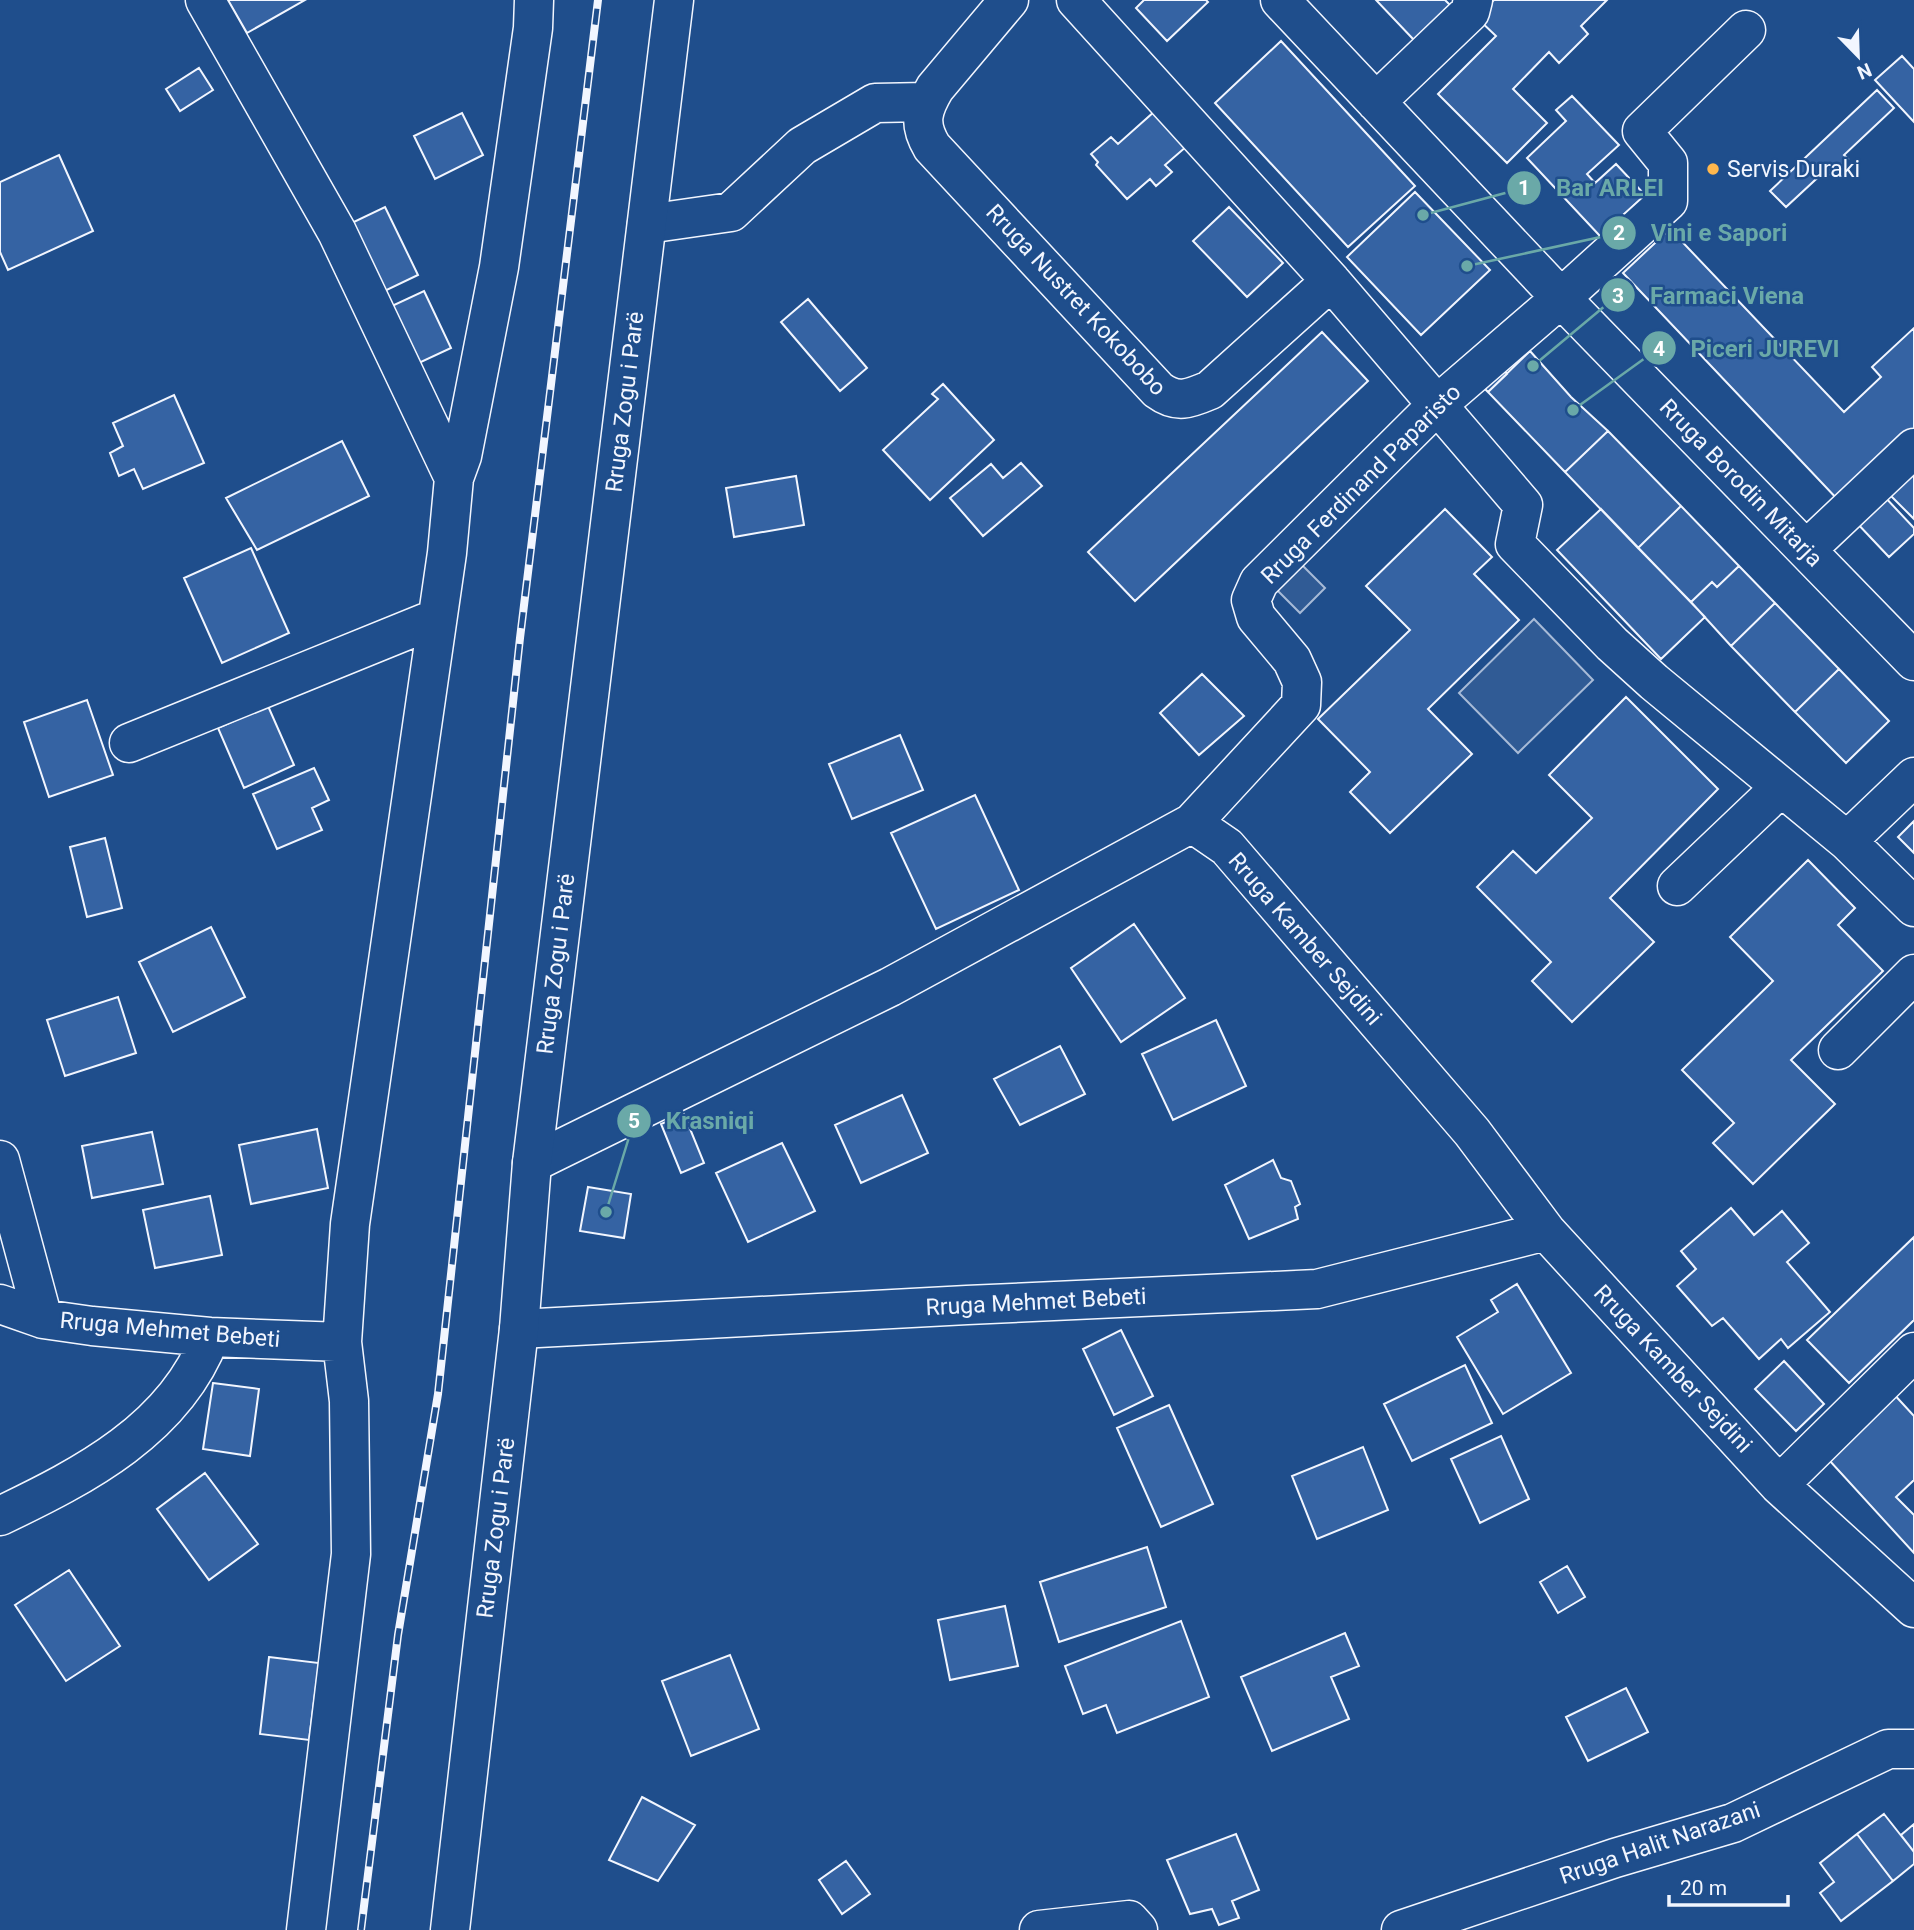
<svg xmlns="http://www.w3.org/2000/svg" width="1914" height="1930" viewBox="0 0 1914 1930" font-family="Roboto,sans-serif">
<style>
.built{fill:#305b95;stroke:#a8bbd7;stroke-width:2}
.building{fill:#3563a3;stroke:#f2f6ff;stroke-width:2}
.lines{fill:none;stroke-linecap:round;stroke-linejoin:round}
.minor-casing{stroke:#f2f6ff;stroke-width:41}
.major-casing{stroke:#f2f6ff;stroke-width:41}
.minor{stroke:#1f4e8c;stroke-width:38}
.major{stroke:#1f4e8c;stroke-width:38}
.rail-casing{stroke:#f2f6ff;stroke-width:8}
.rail{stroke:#1f4e8c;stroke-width:5;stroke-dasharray:16;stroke-linecap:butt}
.poi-dot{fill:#ffb74d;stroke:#1f4e8c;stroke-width:2.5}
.labels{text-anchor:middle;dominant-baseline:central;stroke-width:5;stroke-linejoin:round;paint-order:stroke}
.poi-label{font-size:23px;fill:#f2f6ff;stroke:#1f4e8c;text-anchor:start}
.street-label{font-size:23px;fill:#f2f6ff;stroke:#1f4e8c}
.leader{fill:none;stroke:#6aa9a8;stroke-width:2.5}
.callout-dot{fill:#6aa9a8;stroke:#1f4e8c;stroke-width:2.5}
.mark-label{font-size:21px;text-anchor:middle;font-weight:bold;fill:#fff}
.callout-label{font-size:24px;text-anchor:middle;font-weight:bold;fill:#6aa9a8;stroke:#1f4e8c;stroke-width:5;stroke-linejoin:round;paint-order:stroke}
</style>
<rect width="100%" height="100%" fill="#1f4e8c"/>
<path class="built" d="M 1297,560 L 1325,588 L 1300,613 L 1272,585 Z
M 1534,619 L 1593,680 L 1518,753 L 1459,693 Z"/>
<path class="building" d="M 228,0 L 305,0 L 247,33 Z
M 1144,0 L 1206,0 L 1208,2 L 1167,41 L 1136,8 Z
M 1376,0 L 1445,0 L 1450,5 L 1414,40 Z
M 1494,0 L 1607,0 L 1581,26 L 1588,34 L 1559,63 L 1549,52 L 1513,89 L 1547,123 L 1507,163 L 1438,94 L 1496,36 L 1476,17 Z
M 1281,41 L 1415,186 L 1348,247 L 1215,103 Z
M 1902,56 L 1914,69 L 1914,122 L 1875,80 Z
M 199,68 L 213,90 L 180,111 L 166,89 Z
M 1877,90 L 1894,108 L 1844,155 L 1848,159 L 1831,175 L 1826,170 L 1786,207 L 1770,191 Z
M 1572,96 L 1619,145 L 1587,174 L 1595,183 L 1616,164 L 1645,195 L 1600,236 L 1527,158 L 1566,121 L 1556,110 Z
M 1155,111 L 1187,146 L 1165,165 L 1172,172 L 1156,186 L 1150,179 L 1127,199 L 1096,165 L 1098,162 L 1091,154 L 1111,137 L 1118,144 Z
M 462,113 L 483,155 L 435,179 L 414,136 Z
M 59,155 L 93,231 L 8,270 L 0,252 L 0,182 Z
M 1415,192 L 1490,270 L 1421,335 L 1347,257 Z
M 385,207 L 418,275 L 370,298 L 337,230 Z
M 1229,207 L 1283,263 L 1247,297 L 1193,241 Z
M 1670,229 L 1844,412 L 1881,377 L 1872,367 L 1914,328 L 1914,433 L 1840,502 L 1623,273 Z
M 424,291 L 451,348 L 406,369 L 379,312 Z
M 808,299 L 867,368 L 840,391 L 781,322 Z
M 1322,332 L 1368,381 L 1135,601 L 1088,552 Z
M 1530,351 L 1571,397 L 1608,431 L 1565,472 L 1488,392 Z
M 1501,367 L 1507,374 L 1488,392 L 1481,385 Z
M 943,384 L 994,440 L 930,500 L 883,450 L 938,399 L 932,394 Z
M 174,395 L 204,463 L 143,489 L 134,469 L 119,476 L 110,453 L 123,446 L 113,423 Z
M 1608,431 L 1681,506 L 1638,548 L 1565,472 Z
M 342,441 L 369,496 L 257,550 L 226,498 Z
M 1021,463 L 1042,486 L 983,536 L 950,498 L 991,464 L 1003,478 Z
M 1914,466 L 1914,519 L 1887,492 Z
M 796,476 L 804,525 L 734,537 L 726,488 Z
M 1883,495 L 1914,528 L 1914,534 L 1889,557 L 1855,521 Z
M 1681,506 L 1739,566 L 1717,587 L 1712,582 L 1691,602 L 1638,548 Z
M 1445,509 L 1492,557 L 1474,574 L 1519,620 L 1428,709 L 1472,754 L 1390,833 L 1350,792 L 1370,772 L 1318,719 L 1410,630 L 1366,586 Z
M 1601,509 L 1705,617 L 1661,659 L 1557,550 Z
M 251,548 L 289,633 L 222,663 L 184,578 Z
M 1739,566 L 1775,603 L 1731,646 L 1691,602 L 1712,582 L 1717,587 Z
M 1775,603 L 1839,669 L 1795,712 L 1731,646 Z
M 1839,669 L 1889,721 L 1846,763 L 1795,712 Z
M 1202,674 L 1244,716 L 1199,755 L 1160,713 Z
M 1626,697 L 1718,789 L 1610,898 L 1654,942 L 1572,1022 L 1532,981 L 1551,962 L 1477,887 L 1513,851 L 1536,873 L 1592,818 L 1549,775 Z
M 87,700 L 113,775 L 49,797 L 24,722 Z
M 268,706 L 294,765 L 244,788 L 218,728 Z
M 900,735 L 923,790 L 852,819 L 829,764 Z
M 314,768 L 329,800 L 312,808 L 322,830 L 277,849 L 253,794 Z
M 975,795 L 1019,890 L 936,929 L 891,833 Z
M 1914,821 L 1914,853 L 1898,837 Z
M 105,838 L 122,908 L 87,917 L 70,847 Z
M 1808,860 L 1855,908 L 1838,925 L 1883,971 L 1791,1060 L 1835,1104 L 1753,1184 L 1713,1143 L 1734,1123 L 1682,1070 L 1773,981 L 1730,937 Z
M 1134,924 L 1185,998 L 1121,1042 L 1071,968 Z
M 211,927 L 245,997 L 173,1032 L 139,962 Z
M 118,997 L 136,1053 L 65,1076 L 47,1020 Z
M 1216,1020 L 1246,1086 L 1173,1120 L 1142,1054 Z
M 1060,1046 L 1085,1094 L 1020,1125 L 994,1079 Z
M 902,1095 L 928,1153 L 861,1183 L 835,1125 Z
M 684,1114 L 704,1163 L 681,1173 L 661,1124 Z
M 317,1129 L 328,1188 L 251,1204 L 239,1145 Z
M 152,1132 L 163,1184 L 92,1198 L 82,1146 Z
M 782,1143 L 815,1211 L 748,1242 L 716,1173 Z
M 1273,1160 L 1281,1178 L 1291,1181 L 1300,1204 L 1295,1207 L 1298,1219 L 1249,1239 L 1225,1185 Z
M 588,1187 L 631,1194 L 624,1238 L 580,1231 Z
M 210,1196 L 222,1255 L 155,1268 L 143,1210 Z
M 1731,1208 L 1754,1235 L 1782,1211 L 1809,1243 L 1787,1262 L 1830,1312 L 1788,1348 L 1781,1339 L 1759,1359 L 1723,1318 L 1712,1326 L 1677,1286 L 1696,1269 L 1681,1251 Z
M 1914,1237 L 1914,1320 L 1849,1383 L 1807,1340 Z
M 1517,1284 L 1571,1373 L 1503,1414 L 1457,1337 L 1498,1312 L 1491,1300 Z
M 1121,1330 L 1153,1396 L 1114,1415 L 1083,1349 Z
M 1784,1361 L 1824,1404 L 1796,1431 L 1755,1389 Z
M 1465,1365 L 1492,1423 L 1412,1461 L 1384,1404 Z
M 213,1383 L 259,1389 L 250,1456 L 203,1449 Z
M 1891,1391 L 1914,1416 L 1914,1480 L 1896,1497 L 1914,1515 L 1914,1553 L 1829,1460 Z
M 1169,1405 L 1213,1504 L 1161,1527 L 1117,1428 Z
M 1501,1436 L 1529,1499 L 1480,1523 L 1451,1459 Z
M 1363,1447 L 1388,1510 L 1317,1539 L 1292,1476 Z
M 205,1473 L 258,1544 L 209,1580 L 157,1509 Z
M 1147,1547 L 1166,1607 L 1059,1642 L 1040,1582 Z
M 1567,1566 L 1585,1597 L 1558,1613 L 1540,1582 Z
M 69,1570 L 120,1646 L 66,1681 L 15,1605 Z
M 1005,1606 L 1018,1666 L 950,1680 L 938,1620 Z
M 1181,1621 L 1209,1697 L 1117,1733 L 1106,1705 L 1083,1714 L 1065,1666 Z
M 1345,1633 L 1359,1666 L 1331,1677 L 1349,1719 L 1272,1751 L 1241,1677 Z
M 730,1655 L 759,1729 L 691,1756 L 662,1681 Z
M 269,1657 L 319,1663 L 309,1740 L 260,1734 Z
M 1626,1688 L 1648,1732 L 1588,1761 L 1566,1717 Z
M 642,1797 L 695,1825 L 658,1881 L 609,1860 Z
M 1884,1814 L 1914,1852 L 1914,1864 L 1893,1881 L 1857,1834 Z
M 1914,1824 L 1914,1852 L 1901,1835 Z
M 1236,1834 L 1259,1890 L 1232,1901 L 1239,1918 L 1219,1925 L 1212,1909 L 1190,1914 L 1167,1860 Z
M 1857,1834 L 1893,1881 L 1841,1921 L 1820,1893 L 1834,1882 L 1820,1863 Z
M 846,1861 L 870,1894 L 842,1914 L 819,1880 Z"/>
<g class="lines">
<g class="minor-casing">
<path id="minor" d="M 205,0 L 337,232 L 454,478
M 1009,0 L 935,88 C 922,110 918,124 932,147 L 1158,390 C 1177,404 1189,399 1210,390 L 1331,281
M 1076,0 L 1331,281 L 1523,505 L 1515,544 L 1612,644 L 1654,682 L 1847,841 L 1914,907
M 1280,0 L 1561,298 L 1914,661
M 1376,102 L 1470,12 L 1473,0
M 647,224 L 731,212 L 802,146 L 875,103 L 926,102
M 1806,550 L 1914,448
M 129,743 L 437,618
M 1192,823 L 1301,705 L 1302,682 L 1292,660 L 1256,617 L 1251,600 L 1259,582 L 1438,404 L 1561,298 L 1668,201 L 1668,163 L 1642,131 L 1746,30
M 1847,841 L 1914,777
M 1677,886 L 1781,787
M 1838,1050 L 1914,974
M 0,1160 L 43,1319
M 532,1163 L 890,987 L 1192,823 L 1227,847 L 1472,1132 L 1546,1231 L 1779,1485 L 1914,1608
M 0,1304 L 43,1319 L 92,1326 L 210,1337 L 342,1342
M 519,1329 L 967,1305 L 1317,1289 L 1546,1231
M 1779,1485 L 1914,1352
M 0,1516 C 84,1476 175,1429 210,1337
M 306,1930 L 351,1554 L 349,1401 L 342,1342 L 350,1224 L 447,553 L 454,478 L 462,456 L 499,267 L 533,28 L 534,0
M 1039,1930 L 1129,1920 L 1138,1930
M 1401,1930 L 1615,1858 L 1733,1823 L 1888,1749 L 1914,1749"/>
</g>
<g class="major-casing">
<path id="major" d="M 450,1930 L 519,1329 L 532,1163 L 674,0"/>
</g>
<use href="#minor" class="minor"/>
<use href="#major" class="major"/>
<g class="rail-casing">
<path id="rail" d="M 361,1930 L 398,1635 L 438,1394 L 520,638 L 598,0"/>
</g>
<use href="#rail" class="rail"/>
</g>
<circle class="poi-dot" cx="1713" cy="169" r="7"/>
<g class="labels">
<g class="poi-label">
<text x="1727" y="169">Servis Duraki</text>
</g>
<g class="street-label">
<text transform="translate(1076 300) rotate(47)">Rruga Nustret Kokobobo</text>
<text transform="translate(625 402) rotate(-83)">Rruga Zogu i Parë</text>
<text transform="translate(1741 483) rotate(46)">Rruga Borodin Mitarja</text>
<text transform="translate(1361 484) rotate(-45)">Rruga Ferdinand Paparisto</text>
<text transform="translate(1305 939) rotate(49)">Rruga Kamber Sejdini</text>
<text transform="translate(556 964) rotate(-83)">Rruga Zogu i Parë</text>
<text transform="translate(1036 1302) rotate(-3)">Rruga Mehmet Bebeti</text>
<text transform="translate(170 1330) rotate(5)">Rruga Mehmet Bebeti</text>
<text transform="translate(1673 1369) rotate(47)">Rruga Kamber Sejdini</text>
<text transform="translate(496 1528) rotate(-83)">Rruga Zogu i Parë</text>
<text transform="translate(1660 1843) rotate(-19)">Rruga Halit Narazani</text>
</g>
</g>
<path class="leader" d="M1423 215L1524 188M1467 266L1619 233M1533 366L1618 295M1573 410L1659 348M606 1212L634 1121"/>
<g class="callout-dot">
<circle cx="1423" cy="215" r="7"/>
<circle cx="1467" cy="266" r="7"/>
<circle cx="1533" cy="366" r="7"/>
<circle cx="1573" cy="410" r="7"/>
<circle cx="606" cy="1212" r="7"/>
<circle cx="1524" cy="188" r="18"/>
<circle cx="1619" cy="233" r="18"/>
<circle cx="1618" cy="295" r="18"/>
<circle cx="1659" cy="348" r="18"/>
<circle cx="634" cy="1121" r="18"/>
</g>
<g class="mark-label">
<text x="1524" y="195">1</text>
<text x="1619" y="240">2</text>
<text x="1618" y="303">3</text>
<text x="1659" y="356">4</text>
<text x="634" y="1128">5</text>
</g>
<g class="callout-label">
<text x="1610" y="196">Bar ARLEI</text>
<text x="1719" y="241">Vini e Sapori</text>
<text x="1727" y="304">Farmaci Viena</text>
<text x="1765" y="357">Piceri JUREVI</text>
<text x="710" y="1129">Krasniqi</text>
</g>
<g transform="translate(1858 56) rotate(157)" stroke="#1f4e8c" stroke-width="5" paint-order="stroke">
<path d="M0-5L12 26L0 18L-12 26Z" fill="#f2f6ff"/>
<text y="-10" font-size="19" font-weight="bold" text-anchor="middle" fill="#f2f6ff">N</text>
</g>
<path d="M1669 1895v10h119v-10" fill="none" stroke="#f2f6ff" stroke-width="3.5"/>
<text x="1680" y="1895" font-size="21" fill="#f2f6ff" stroke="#1f4e8c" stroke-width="5" paint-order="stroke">20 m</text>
</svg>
